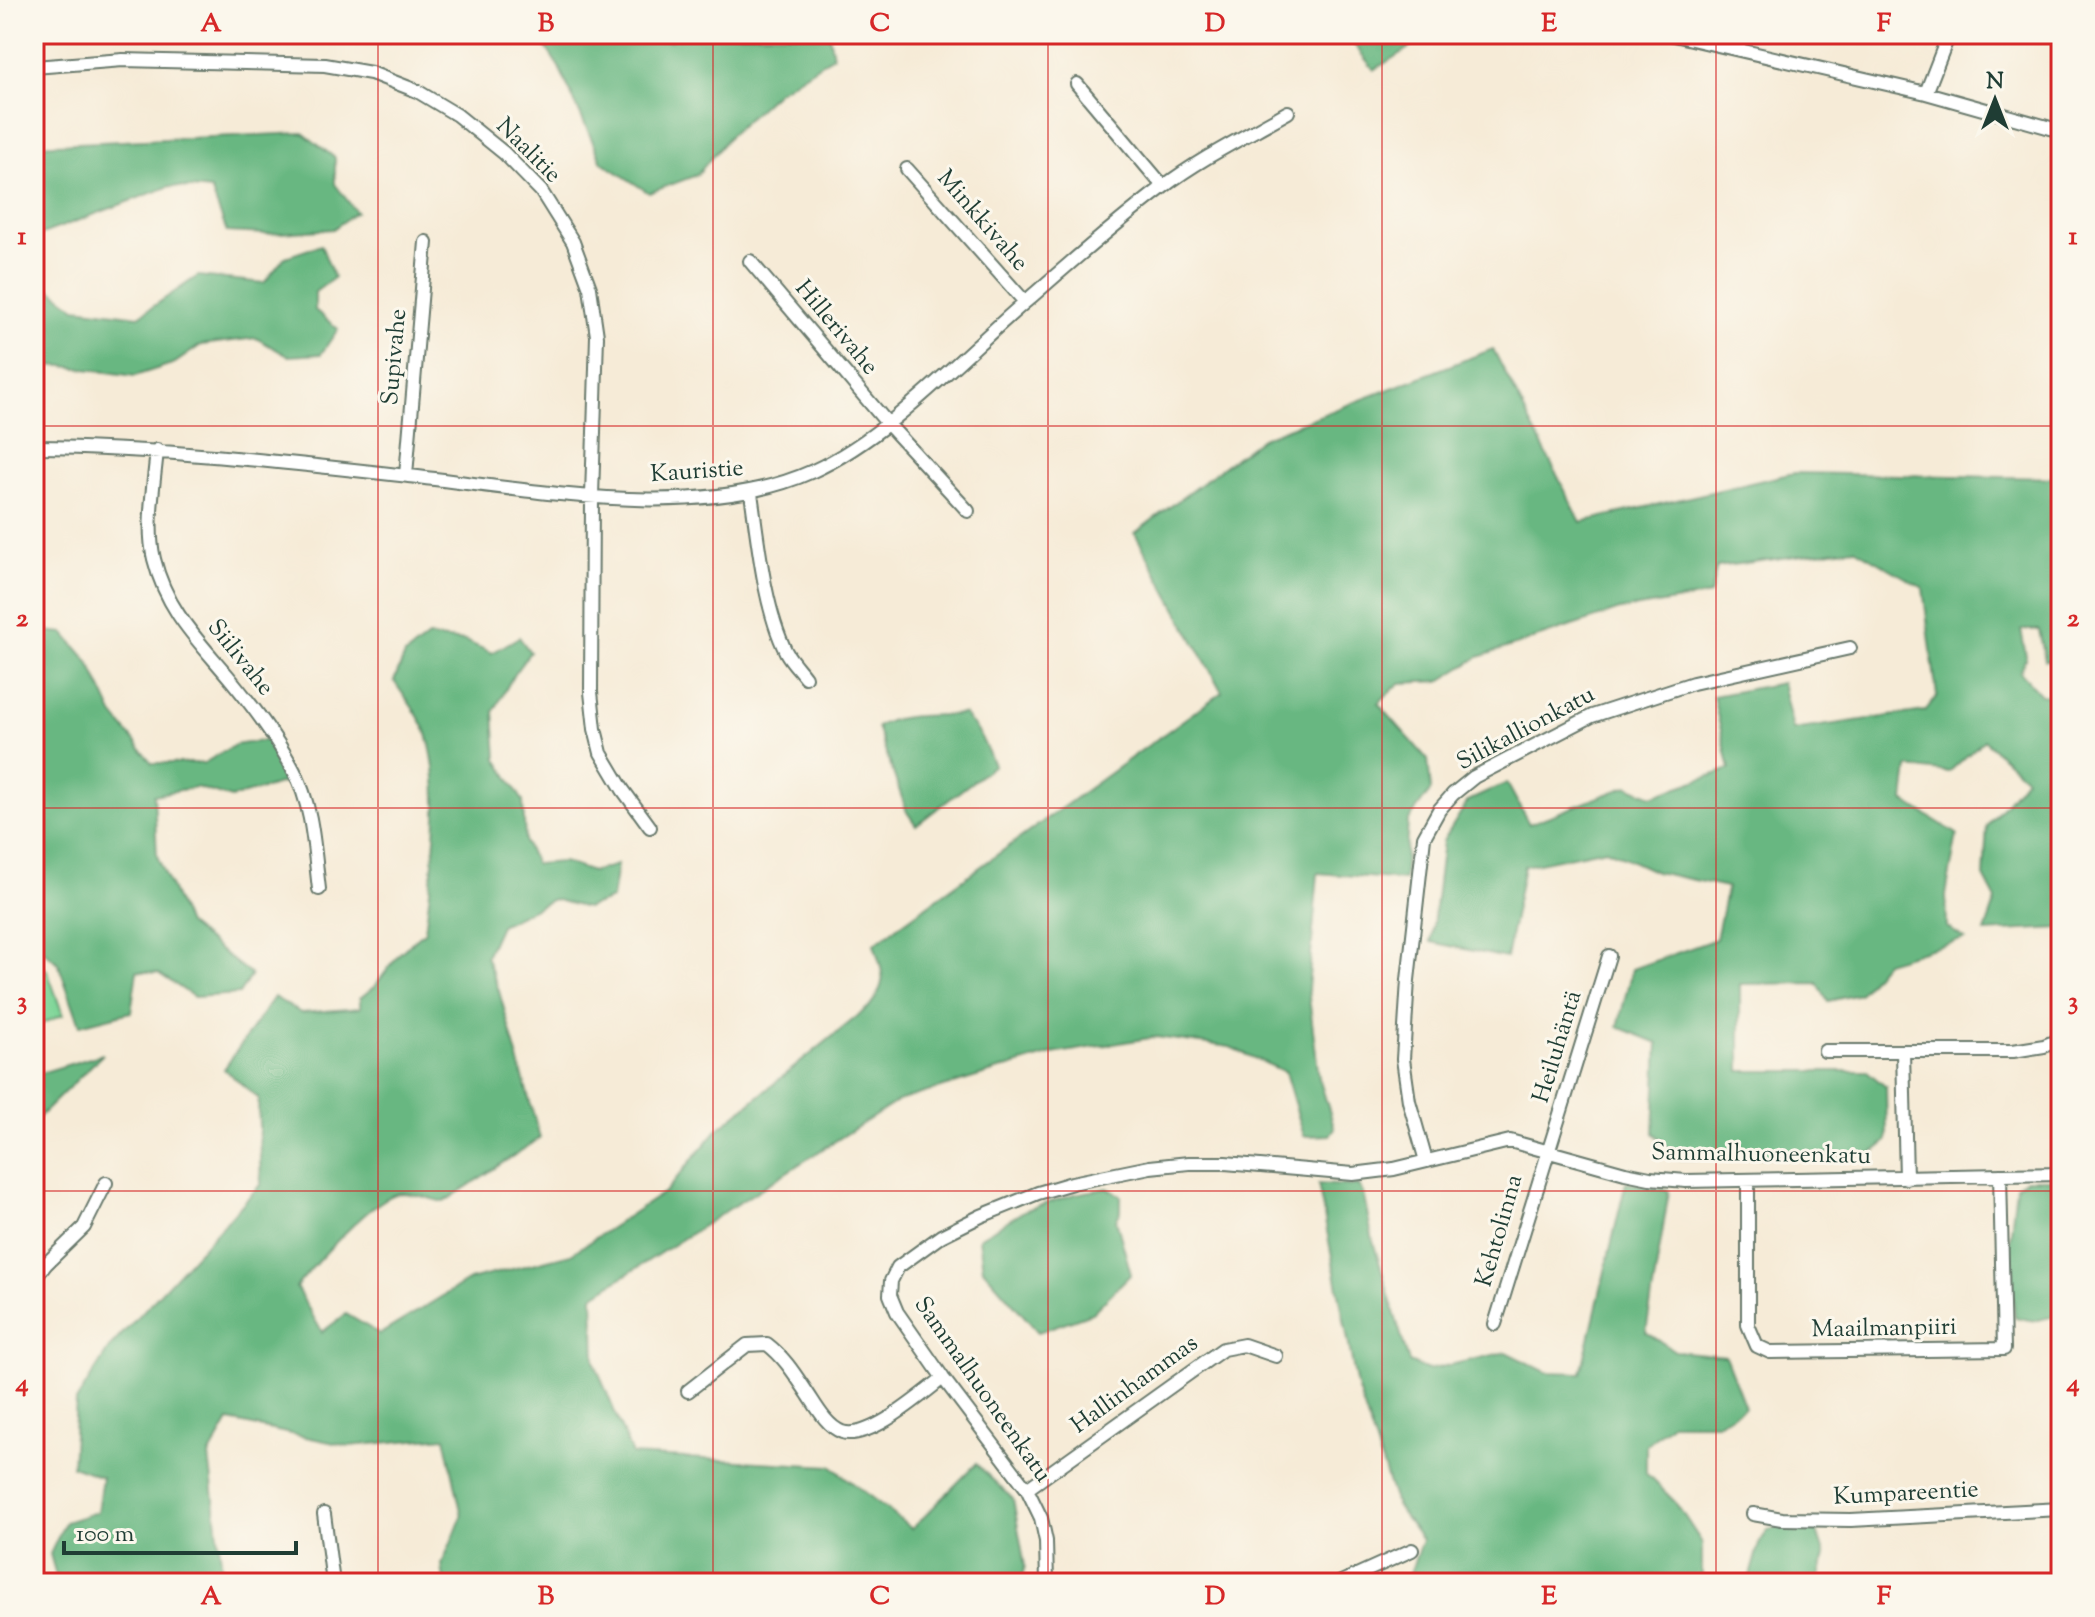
<svg xmlns="http://www.w3.org/2000/svg" width="2095" height="1617" viewBox="0 0 2095 1617" font-family="'Sorts Mill Goudy',serif">
<style>
.green{fill:#80d699;stroke:#508a66;stroke-width:2}
.forest{fill:#68b781;stroke:#447a5a;stroke-width:2}
.lines{fill:none;stroke-linecap:round;stroke-linejoin:round}
.minor-casing{stroke:#6a7a6d;stroke-width:16}
.minor{stroke:#fff;stroke-width:12}
.grid{fill:none;stroke:#d62828;stroke-width:2;stroke-opacity:0.55}
.labels{text-anchor:middle;dominant-baseline:central;stroke-width:6;stroke-linejoin:round;paint-order:stroke}
.street-label{font-size:24px;fill:#1f3d34;stroke:#fbf7ec}
.neatline{fill:none;stroke:#d62828;stroke-width:3}
.grid-label{font-size:26px;text-anchor:middle;font-weight:bold;fill:#d62828}
</style>
<rect width="100%" height="100%" fill="#fbf7ec"/>
<filter id="ink" filterUnits="userSpaceOnUse"><feTurbulence type="fractalNoise" baseFrequency=".0125" numOctaves="2"/><feDisplacementMap in="SourceGraphic" scale="16" xChannelSelector="R" yChannelSelector="G"/><feConvolveMatrix kernelMatrix="1 2 1 2 8 2 1 2 1" color-interpolation-filters="sRGB"/></filter>
<filter id="wash" filterUnits="userSpaceOnUse"><feTurbulence type="fractalNoise" baseFrequency=".006" numOctaves="4" result="noise"/><feDisplacementMap in="SourceGraphic" scale="32" xChannelSelector="R" yChannelSelector="G"/><feGaussianBlur stdDeviation="1.8" result="paint"/><feColorMatrix in="noise" values="0 0 0 0 0 0 0 0 0 0 0 0 0 0 0 0 0 1.4 0 .05"/><feComposite in="paint" operator="in"/></filter>
<g filter="url(#wash)">
<rect width="100%" height="100%" fill="#f6ebd7"/>
<path class="green" d="M 34,960 L 47,970 L 63,1015 L 34,1027 Z"/>
<path class="forest" d="M 537,34 L 636,34 L 670,41 L 678,34 L 829,34 L 833,56 L 777,92 L 731,134 L 697,175 L 649,193 L 602,162 L 559,67 Z
M 1346,34 L 1431,34 L 1374,70 Z
M 303,133 L 335,158 L 335,184 L 356,212 L 333,229 L 267,234 L 227,232 L 211,190 L 170,186 L 34,237 L 34,145 Z
M 321,245 L 334,278 L 315,292 L 315,310 L 338,329 L 321,354 L 288,356 L 256,338 L 201,345 L 175,363 L 135,376 L 64,366 L 34,365 L 34,290 L 49,288 L 76,308 L 139,316 L 198,276 L 264,283 L 285,257 Z
M 1493,349 L 1581,522 L 1794,473 L 2061,478 L 2061,662 L 2045,660 L 2039,630 L 2021,630 L 2026,656 L 2020,672 L 2041,695 L 2061,696 L 2061,928 L 1985,932 L 1996,900 L 1984,877 L 1987,826 L 2026,778 L 1984,740 L 1949,772 L 1908,767 L 1904,801 L 1957,834 L 1946,895 L 1947,927 L 1965,939 L 1885,962 L 1859,994 L 1828,1001 L 1817,983 L 1740,984 L 1740,1071 L 1867,1071 L 1886,1087 L 1887,1141 L 1872,1153 L 1680,1159 L 1654,1133 L 1658,1043 L 1618,1027 L 1632,969 L 1716,939 L 1727,887 L 1656,872 L 1606,849 L 1524,866 L 1506,958 L 1431,942 L 1443,841 L 1468,801 L 1507,783 L 1529,824 L 1628,786 L 1652,796 L 1730,769 L 1713,696 L 1782,683 L 1793,730 L 1925,711 L 1937,696 L 1923,588 L 1854,548 L 1717,567 L 1710,595 L 1620,610 L 1479,657 L 1440,681 L 1400,683 L 1378,703 L 1428,760 L 1431,790 L 1408,821 L 1404,880 L 1318,873 L 1308,989 L 1319,1078 L 1335,1129 L 1330,1135 L 1304,1136 L 1285,1072 L 1230,1047 L 1156,1037 L 1052,1054 L 898,1101 L 593,1296 L 595,1363 L 632,1455 L 831,1466 L 912,1529 L 976,1464 L 1013,1499 L 1025,1566 L 1020,1583 L 444,1583 L 442,1564 L 462,1516 L 445,1437 L 349,1446 L 229,1421 L 209,1456 L 222,1569 L 227,1583 L 58,1583 L 50,1554 L 65,1522 L 97,1512 L 102,1477 L 72,1466 L 76,1401 L 110,1347 L 261,1184 L 258,1098 L 224,1069 L 274,997 L 301,1013 L 360,1008 L 360,998 L 375,986 L 400,953 L 425,931 C 432,872 445,792 427,734 C 421,716 404,697 394,681 L 405,655 L 428,637 L 465,641 L 492,653 L 519,637 L 530,652 L 514,674 L 494,711 L 497,759 L 523,801 L 525,842 L 535,864 L 563,862 L 592,872 L 617,865 L 612,899 L 586,908 L 553,899 L 500,925 L 486,956 L 499,991 L 540,1138 L 444,1202 C 431,1199 414,1193 401,1193 C 376,1194 313,1266 296,1287 L 322,1332 L 346,1314 L 380,1334 L 469,1280 L 571,1254 L 666,1191 L 717,1130 L 870,1006 C 889,980 883,974 874,944 L 1222,692 L 1135,533 L 1262,438 Z
M 34,630 L 64,633 L 89,662 L 113,714 L 152,763 L 204,763 L 235,745 L 267,740 L 286,782 L 231,798 L 196,787 L 154,795 L 157,856 L 187,924 L 251,975 L 239,994 L 194,997 L 158,973 L 137,971 L 131,1012 L 80,1025 L 58,963 L 34,943 Z
M 964,714 L 979,733 L 994,765 L 916,825 L 907,812 L 877,727 C 900,712 937,717 964,714 Z
M 103,1054 L 34,1122 L 34,1075 Z
M 2027,1179 L 2061,1179 L 2055,1316 L 2034,1321 L 2015,1317 L 2008,1258 L 2016,1186 Z
M 1626,1182 L 1669,1191 L 1646,1332 L 1675,1351 L 1725,1356 L 1745,1407 L 1717,1423 L 1671,1423 L 1646,1445 L 1646,1473 L 1675,1502 L 1702,1543 L 1702,1583 L 1487,1583 L 1484,1571 C 1476,1572 1466,1572 1458,1574 C 1432,1581 1438,1592 1410,1573 L 1422,1540 L 1396,1505 L 1357,1387 L 1318,1184 L 1359,1186 L 1363,1193 L 1373,1241 L 1409,1362 L 1428,1370 L 1506,1352 L 1546,1372 L 1581,1373 Z
M 1108,1188 L 1121,1196 L 1121,1211 L 1116,1220 L 1131,1274 L 1092,1313 L 1038,1332 L 983,1269 L 979,1238 L 1026,1210 L 1075,1194 Z
M 1786,1525 L 1816,1528 L 1825,1556 L 1817,1583 L 1748,1583 L 1759,1544 L 1768,1530 Z"/>
</g>
<g filter="url(#ink)">
<g class="lines">
<g class="minor-casing">
<path id="minor" d="M 1670,34 L 1926,93 L 2061,131
M 34,67 L 123,60 L 325,65 L 371,73 L 417,91 L 457,115 L 504,153 L 541,191 L 573,242 L 590,288 L 597,336 L 592,496 L 591,692 L 595,729 L 601,753 L 623,790 L 650,827
M 1077,84 L 1163,186
M 1926,93 L 1949,34
M 907,169 L 1025,302
M 750,261 L 888,424 L 968,511
M 34,447 C 159,448 283,462 408,476 C 531,489 697,524 813,471 C 888,437 961,357 1024,303 C 1069,264 1115,223 1163,187 C 1201,158 1246,136 1288,112
M 157,450 C 154,485 146,525 154,559 C 167,612 199,641 232,681 C 255,709 277,738 294,771 C 313,807 314,849 319,889
M 406,475 L 426,242
M 751,493 C 758,541 764,608 786,652 C 791,661 799,669 805,677
M 1825,1051 L 2013,1051 L 2044,1046 L 2061,1039
M 1903,1051 L 1906,1178
M 1426,1161 L 1409,1101 L 1403,1059 L 1408,980 L 1424,837 L 1439,810 L 1453,794 L 1474,777 L 1592,716 L 1693,683 L 1850,648
M 1748,1182 L 1748,1325 L 1757,1346 L 1770,1352 L 2004,1349 L 2000,1175
M 34,1279 L 46,1264 L 84,1227 L 106,1183
M 1495,1324 L 1609,956
M 688,1391 L 747,1345 L 767,1344 C 784,1357 794,1373 806,1391 C 815,1404 826,1426 842,1432 C 869,1441 922,1394 943,1378
M 1027,1489 L 1223,1349 L 1244,1345 L 1276,1356
M 324,1514 L 333,1583
M 1753,1514 L 1782,1519 L 1851,1520 L 2061,1509
M 1047,1583 L 1046,1541 L 1041,1518 L 1027,1489 L 943,1378 L 897,1312 L 890,1295 L 891,1281 L 898,1267 L 941,1236 L 981,1216 L 1038,1193 L 1072,1183 L 1150,1167 L 1189,1163 L 1225,1163 L 1353,1174 L 1394,1169 L 1510,1141 L 1625,1173 L 1650,1178 L 1686,1181 L 2061,1174
M 1339,1583 L 1412,1550"/>
</g>
<use href="#minor" class="minor"/>
</g>
</g>
<path class="grid" d="M 378,34 L 378,1583M 713,34 L 713,1583M 1048,34 L 1048,1583M 1382,34 L 1382,1583M 1716,34 L 1716,1583M 34,426 L 2061,426M 34,808 L 2061,808M 34,1191 L 2061,1191"/>
<g class="labels">
<g class="street-label">
<text transform="translate(528 151) rotate(45)">Naalitie</text>
<text transform="translate(982 221) rotate(49)">Minkkivahe</text>
<text transform="translate(836 328) rotate(50)">Hillerivahe</text>
<text transform="translate(395 357) rotate(-85)">Supivahe</text>
<text transform="translate(697 472) rotate(-4)">Kauristie</text>
<text transform="translate(240 658) rotate(51)">Siilivahe</text>
<text transform="translate(1526 729) rotate(-28)">Silikallionkatu</text>
<text transform="translate(1558 1047) rotate(-73)">Heiluhäntä</text>
<text transform="translate(1761 1155) rotate(1)">Sammalhuoneenkatu</text>
<text transform="translate(1500 1231) rotate(-74)">Kehtolinna</text>
<text transform="translate(1884 1329) rotate(-1)">Maailmanpiiri</text>
<text transform="translate(1135 1385) rotate(-36)">Hallinhammas</text>
<text transform="translate(982 1390) rotate(55)">Sammalhuoneenkatu</text>
<text transform="translate(1906 1494) rotate(-3)">Kumpareentie</text>
</g>
</g>
<rect width="2095" height="1617" fill="none" stroke="#fbf7ec" stroke-width="88"/>
<g transform="translate(1995 100)" stroke="#fbf7ec" stroke-width="6" paint-order="stroke">
<path d="M0-6L14 30L0 20L-14 30Z" fill="#1f3d34"/>
<text y="-12" font-size="22" font-weight="bold" text-anchor="middle" fill="#1f3d34">N</text>
</g>
<path d="M64 1541v12h232v-12" fill="none" stroke="#1f3d34" stroke-width="4"/>
<text x="76" y="1541" font-size="24" fill="#1f3d34" stroke="#fbf7ec" stroke-width="6" paint-order="stroke">100 m</text>
<rect x="44" y="44" width="2007" height="1529" class="neatline"/>
<g class="grid-label">
<text x="211" y="31">A</text>
<text x="546" y="31">B</text>
<text x="880" y="31">C</text>
<text x="1215" y="31">D</text>
<text x="1549" y="31">E</text>
<text x="1884" y="31">F</text>
<text x="22" y="244">1</text>
<text x="2073" y="244">1</text>
<text x="22" y="626">2</text>
<text x="2073" y="626">2</text>
<text x="22" y="1009">3</text>
<text x="2073" y="1009">3</text>
<text x="22" y="1391">4</text>
<text x="2073" y="1391">4</text>
<text x="211" y="1604">A</text>
<text x="546" y="1604">B</text>
<text x="880" y="1604">C</text>
<text x="1215" y="1604">D</text>
<text x="1549" y="1604">E</text>
<text x="1884" y="1604">F</text>
</g>
</svg>
